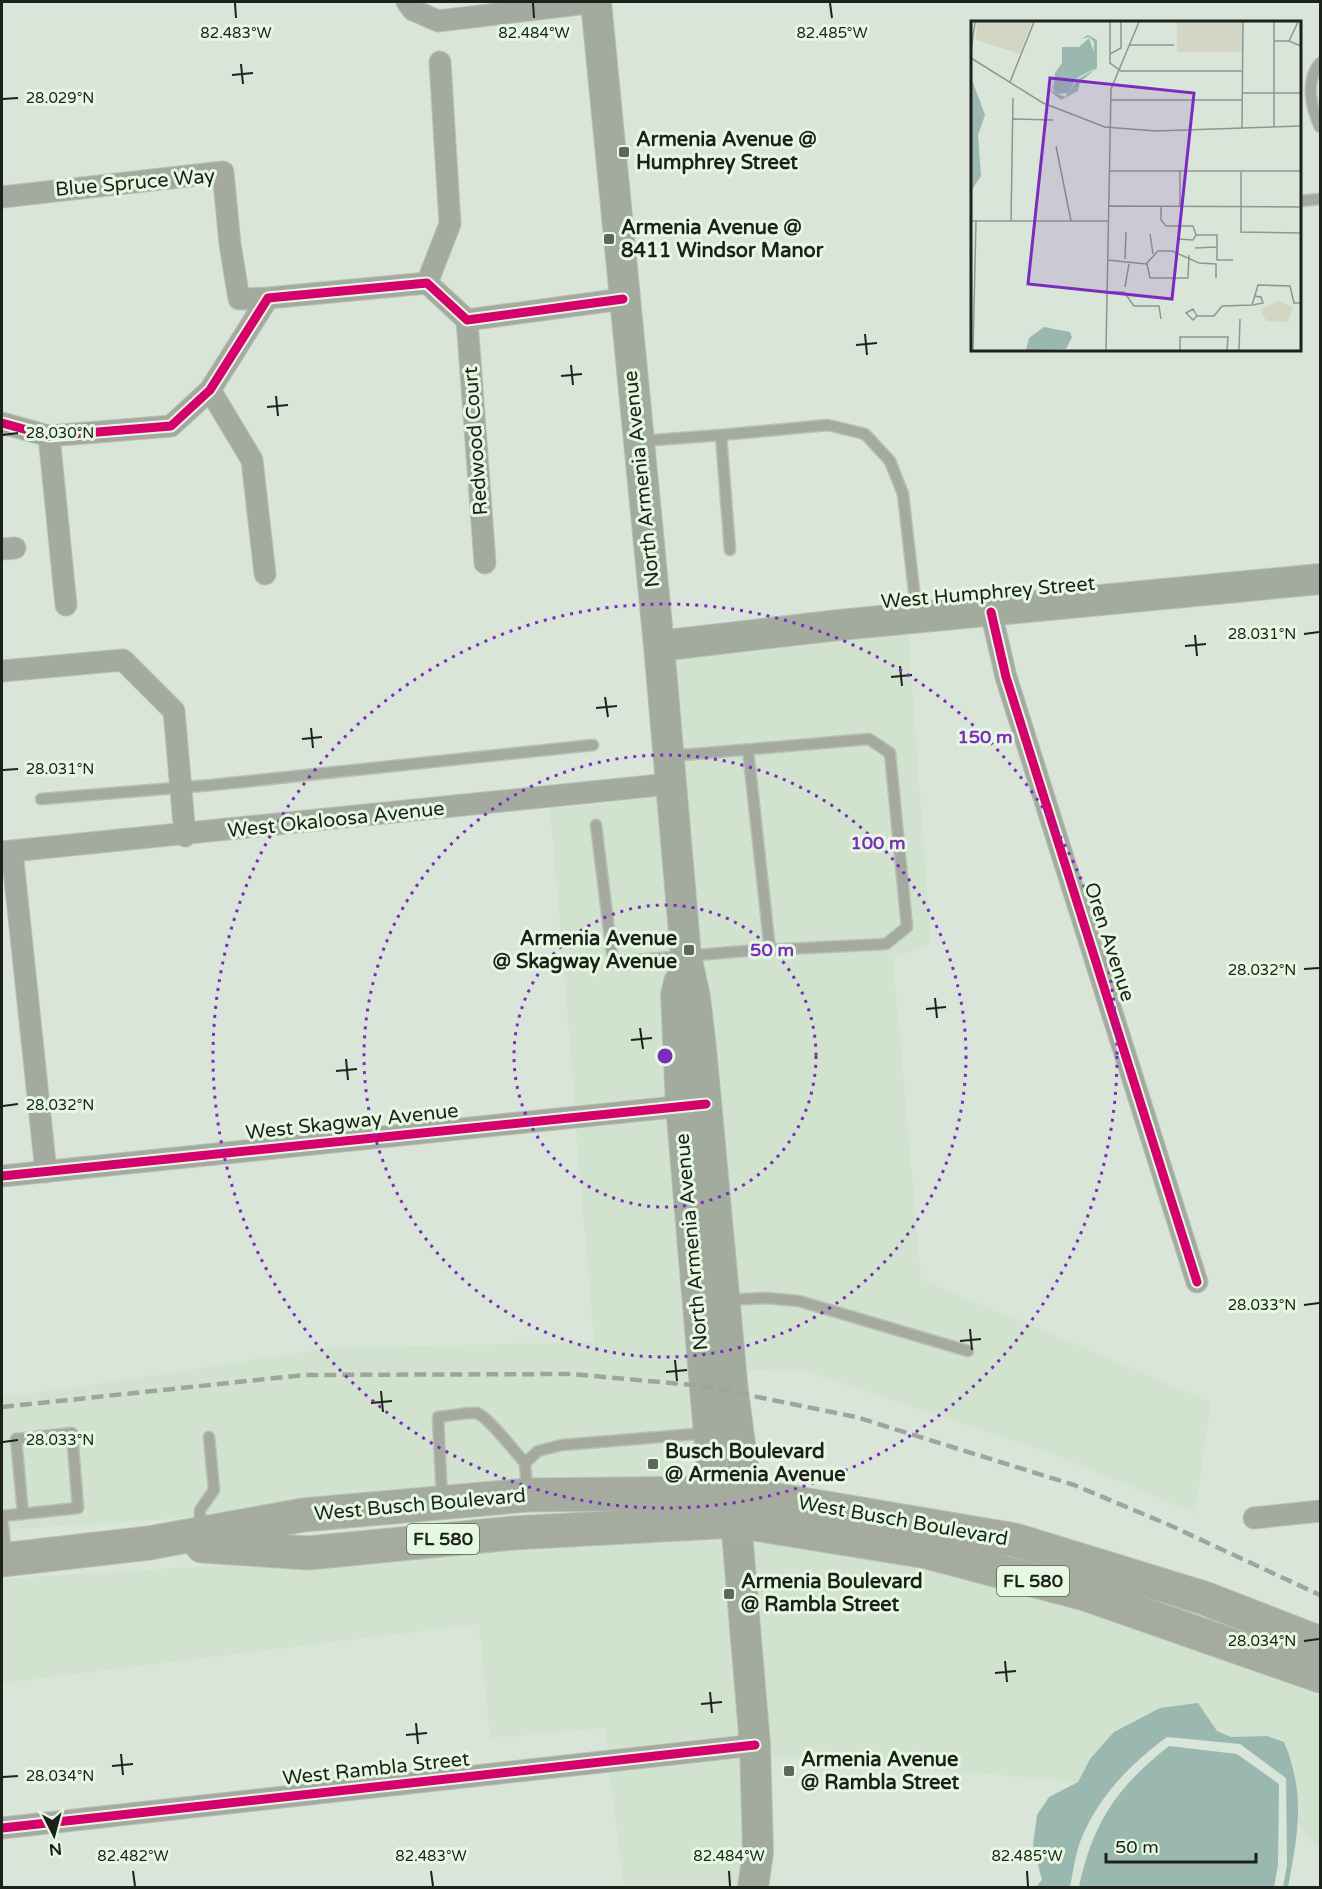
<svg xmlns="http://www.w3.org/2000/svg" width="1322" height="1889" viewBox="0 0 1322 1889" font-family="'Varela Round',sans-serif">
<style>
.built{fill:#d1e3ce}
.water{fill:#9ab8b0}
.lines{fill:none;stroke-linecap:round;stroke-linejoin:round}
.lane-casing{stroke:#b9c1b7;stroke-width:13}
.street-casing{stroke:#b9c1b7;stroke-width:23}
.secondary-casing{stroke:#b9c1b7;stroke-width:32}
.primary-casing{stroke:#b9c1b7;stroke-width:35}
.lane{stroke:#a4aa9f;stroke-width:10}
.street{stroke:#a4aa9f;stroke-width:21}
.secondary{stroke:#a3aa9e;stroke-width:30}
.primary{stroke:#a5ac9f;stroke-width:33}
.rail{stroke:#9ea59c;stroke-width:4.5;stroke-dasharray:12 6;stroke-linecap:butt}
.cycleway-casing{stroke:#e5f8e1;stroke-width:13}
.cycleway{stroke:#d6006c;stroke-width:9}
.ticks{fill:none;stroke:#1c221a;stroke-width:2}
.ring{fill:none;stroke:#7b2cbf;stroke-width:3;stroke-dasharray:3 6}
.poi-dot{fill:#5e665d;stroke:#e5f8e1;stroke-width:2}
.labels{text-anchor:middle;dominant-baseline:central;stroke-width:6;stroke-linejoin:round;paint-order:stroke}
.shield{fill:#e5f8e1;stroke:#586256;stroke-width:1.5}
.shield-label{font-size:18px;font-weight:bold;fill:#1c221a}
.poi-label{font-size:20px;font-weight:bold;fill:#1c221a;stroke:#e5f8e1;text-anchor:start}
.street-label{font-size:20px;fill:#1c221a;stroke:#e5f8e1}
.inset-road{fill:none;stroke:#8e978d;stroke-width:1.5}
.view{fill:#7b2cbf;fill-opacity:0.15;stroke:#7b2cbf;stroke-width:3}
.inset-edge{fill:none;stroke:#1c221a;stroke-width:3}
.ticks-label{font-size:15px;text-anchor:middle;fill:#1c221a;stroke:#e5f8e1;stroke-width:6;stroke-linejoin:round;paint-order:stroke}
.centre{fill:#7b2cbf;stroke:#e5f8e1;stroke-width:3}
.ring-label{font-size:18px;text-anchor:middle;font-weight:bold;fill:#7b2cbf;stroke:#e5f8e1;stroke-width:6;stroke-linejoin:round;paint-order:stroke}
</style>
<rect width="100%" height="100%" fill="#dae5d9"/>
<path class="built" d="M 908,631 L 931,943 L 893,958 L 921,1279 L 1211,1402 L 1195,1513 L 1063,1458 L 807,1371 L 741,1370 L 697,957 L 670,656 Z
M 661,797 L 675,956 L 666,995 L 670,1095 L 575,1105 L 550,809 Z
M 671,1119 L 696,1438 L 671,1475 L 228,1515 L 2,1530 L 2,1397 L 73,1388 L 329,1348 L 594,1342 L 576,1129 Z
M 653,1538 L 728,1541 L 743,1734 L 608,1750 L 605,1728 L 490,1738 L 479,1624 L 2,1683 L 2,1579 Z
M 748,1542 L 801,1544 L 927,1564 L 1204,1646 L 1320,1696 L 1320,1851 L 1299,1825 L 1295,1768 L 1267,1736 L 1232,1737 L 1217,1731 L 1198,1703 L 1090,1759 L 1078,1782 L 766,1755 Z
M 745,1758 L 743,1883 L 698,1888 L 624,1887 L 610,1773 Z"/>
<path class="water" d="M 1198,1703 L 1217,1731 L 1231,1737 L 1267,1736 L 1284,1742 C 1306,1794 1298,1834 1288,1887 L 1283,1887 L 1287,1865 L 1286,1778 L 1240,1744 L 1167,1737 C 1130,1764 1097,1798 1080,1842 C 1075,1856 1073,1873 1070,1887 L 1036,1887 L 1042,1880 L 1033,1845 L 1037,1815 L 1049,1797 L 1078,1782 L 1090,1759 L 1114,1732 L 1160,1708 Z
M 1169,1746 L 1237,1754 L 1279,1784 L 1278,1865 L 1274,1887 L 1079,1887 C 1093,1822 1117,1787 1169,1746 Z"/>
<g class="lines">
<g class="lane-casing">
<path id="lane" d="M 1320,63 C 1305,80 1311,108 1320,127
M 1300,201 L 1320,199
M 721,435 L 828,425 L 865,434 L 890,461 L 903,494 L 917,617
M 641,441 L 721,435 L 730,550
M 748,750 L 770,950
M 41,799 L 212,785 L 593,745
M 596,825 L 613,962 L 745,951 L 886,944 L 907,927 L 890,753 L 869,739 L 671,756
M 727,1300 L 765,1298 L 799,1301 L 968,1351
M 527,1492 L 525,1463 L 538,1451 L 562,1445 L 708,1433
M 442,1500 L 438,1417 C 450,1416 465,1412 476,1413 C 487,1415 515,1452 525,1463
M 2,1516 L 78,1508 L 72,1433 L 16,1439 L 23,1514
M 2,1516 L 6,1555
M 200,1531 L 200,1510 L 214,1490 L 209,1437"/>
</g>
<g class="street-casing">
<path id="street" d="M 407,2 L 413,10 L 438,21 L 596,2
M 2,197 L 223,172 L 230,244 L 239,299 L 268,298
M 427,283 L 450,224 L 440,62
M 467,320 L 485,563
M 210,390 L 252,460 L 265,574
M 2,423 L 49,436 L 171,426 L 210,390 L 268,298 L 427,283 L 467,320 L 623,299
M 49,436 L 66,605
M 2,549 L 15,548
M 991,612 L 1006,677 L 1197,1282
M 2,671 L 123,660 L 174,711 L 185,836
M 12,851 L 46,1172
M 2,852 L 670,784
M 2,1176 L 693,1105
M 1254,1518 L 1320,1511
M 2,1828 L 755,1745"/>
</g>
<g class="secondary-casing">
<path id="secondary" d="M 596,2 L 659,646 L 686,956 L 695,997 L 701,1048 L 733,1392 L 747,1496 L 736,1521 L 755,1745 L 758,1852 L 753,1888
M 659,646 L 839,625 L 1320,579
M 679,982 L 676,995 L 681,1106 L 714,1493 L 729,1512"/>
</g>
<g class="primary-casing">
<path id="primary" d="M 202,1546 L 308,1553 L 513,1533 L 736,1521 L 927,1552 L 1085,1594 L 1320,1676
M 2,1560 L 149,1543 L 303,1515 L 528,1495 L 714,1493 L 767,1498 L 1015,1540 L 1204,1598 L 1320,1643"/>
</g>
<use href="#lane" class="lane"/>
<use href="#street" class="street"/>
<use href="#secondary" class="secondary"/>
<use href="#primary" class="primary"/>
<path class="rail" d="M 2,1407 L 304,1375 L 571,1374 L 704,1386 L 856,1417 L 1074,1485 L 1167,1524 L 1320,1595"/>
<g class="cycleway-casing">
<path id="cycleway" d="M 2,423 L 49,436 L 171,426 L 210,390 L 268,298 L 427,283 L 467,320 L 623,299
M 991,612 L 1006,677 L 1197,1282
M 2,1176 L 706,1104
M 2,1828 L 755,1745"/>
</g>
<use href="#cycleway" class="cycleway"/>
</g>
<path class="ticks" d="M 235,3 L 236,18M 533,3 L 534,18M 830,3 L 832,18M 241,64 L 243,84M 232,75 L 253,73M 3,99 L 18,98M 865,334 L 867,355M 856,345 L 877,343M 571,365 L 573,385M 561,376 L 582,374M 276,396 L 278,416M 267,407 L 288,405M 3,435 L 18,433M 1304,634 L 1319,632M 1195,635 L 1197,656M 1185,646 L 1206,644M 900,666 L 902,686M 891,677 L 912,675M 605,697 L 608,717M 596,708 L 617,706M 311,728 L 313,748M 302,739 L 322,737M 3,770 L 18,769M 1304,969 L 1319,968M 935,998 L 937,1018M 926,1009 L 946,1007M 640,1028 L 643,1049M 631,1040 L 652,1038M 346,1059 L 348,1080M 336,1071 L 357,1069M 3,1106 L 18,1104M 1304,1305 L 1319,1303M 970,1329 L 972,1350M 960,1341 L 981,1339M 675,1360 L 677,1381M 666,1372 L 687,1370M 381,1391 L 383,1412M 371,1403 L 392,1401M 3,1442 L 18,1440M 1304,1641 L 1319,1639M 1005,1661 L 1007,1682M 995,1673 L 1016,1671M 710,1692 L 712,1713M 701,1704 L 722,1702M 416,1723 L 418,1744M 406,1735 L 427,1733M 121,1754 L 123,1775M 112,1766 L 133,1764M 3,1777 L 18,1776M 133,1871 L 135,1886M 431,1871 L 433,1886M 729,1871 L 730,1886M 1027,1871 L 1028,1886"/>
<g class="ring">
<circle cx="665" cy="1056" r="151"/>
<circle cx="665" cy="1056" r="301"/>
<circle cx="665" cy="1056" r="452"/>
</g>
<g class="poi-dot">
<rect x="618" y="146" width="12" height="12" rx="3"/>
<rect x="603" y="233" width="12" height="12" rx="3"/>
<rect x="683" y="944" width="12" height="12" rx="3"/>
<rect x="647" y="1458" width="12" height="12" rx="3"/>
<rect x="723" y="1588" width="12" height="12" rx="3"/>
<rect x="783" y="1765" width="12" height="12" rx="3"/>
</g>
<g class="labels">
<g class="shield">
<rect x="407" y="1524" width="72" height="30" rx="4.5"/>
<rect x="997" y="1566" width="72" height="30" rx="4.5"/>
</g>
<g class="shield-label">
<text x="443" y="1539">FL 580</text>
<text x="1033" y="1581">FL 580</text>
</g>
<g class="poi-label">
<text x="636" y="140">Armenia Avenue @<tspan x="636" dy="23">Humphrey Street</tspan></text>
<text x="621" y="228">Armenia Avenue @<tspan x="621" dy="23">8411 Windsor Manor</tspan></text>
<text x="677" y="939" text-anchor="end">Armenia Avenue<tspan x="677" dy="23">@ Skagway Avenue</tspan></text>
<text x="665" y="1452">Busch Boulevard<tspan x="665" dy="23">@ Armenia Avenue</tspan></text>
<text x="741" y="1582">Armenia Boulevard<tspan x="741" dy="23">@ Rambla Street</tspan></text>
<text x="801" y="1760">Armenia Avenue<tspan x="801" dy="23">@ Rambla Street</tspan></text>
</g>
<g class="street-label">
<text transform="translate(135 183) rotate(-5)">Blue Spruce Way</text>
<text transform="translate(476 441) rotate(-94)">Redwood Court</text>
<text transform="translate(642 479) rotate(-96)">North Armenia Avenue</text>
<text transform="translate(988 593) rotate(-5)">West Humphrey Street</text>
<text transform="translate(336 820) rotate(-6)">West Okaloosa Avenue</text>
<text transform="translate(1109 942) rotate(72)">Oren Avenue</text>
<text transform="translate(352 1122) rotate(-6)">West Skagway Avenue</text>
<text transform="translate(692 1242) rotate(-95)">North Armenia Avenue</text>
<text transform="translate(420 1505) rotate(-5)">West Busch Boulevard</text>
<text transform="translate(903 1521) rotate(10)">West Busch Boulevard</text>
<text transform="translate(376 1769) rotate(-6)">West Rambla Street</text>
</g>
</g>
<g transform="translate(971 21)">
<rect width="330" height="330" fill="#dae5d9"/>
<path d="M 6,1 L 61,1 L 49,33 L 5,19 ZM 206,1 L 272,1 L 272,31 L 206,31 ZM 308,280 L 322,286 L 317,301 L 297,300 L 291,295 L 292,287 Z" fill="#d4d6c5"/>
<path d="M 117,14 L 126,19 L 126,47 L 109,61 L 107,70 L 90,79 L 80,71 L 83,53 L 81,70 L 94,76 L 107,58 L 123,49 L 123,21 L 118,16 L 110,18 ZM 118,17 L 124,34 L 123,48 L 106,57 L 97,72 L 86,73 L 82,69 L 84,52 L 91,42 L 91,26 L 108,26 ZM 0,56 L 14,94 L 7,114 L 10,155 L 0,170 ZM 73,306 L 99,311 L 101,316 L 95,328 L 55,329 L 58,317 Z" fill="#9ab8b0"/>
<path class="inset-road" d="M 139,1 L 139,42 L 150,50 L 272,50M 303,20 L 318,20 L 330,25M 318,20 L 327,1M 159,24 L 203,24M 0,30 L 4,1M 139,33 L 150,27 L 150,1M 0,37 L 72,82 L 134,106 L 185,110 L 330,105M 39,61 L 63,1M 272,72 L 330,72M 140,79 L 272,79M 42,98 L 82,99M 303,105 L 303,1M 271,107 L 272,1M 85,125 L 100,200M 139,150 L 330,150M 209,150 L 209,185M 270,151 L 270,211 L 330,212M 137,185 L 330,186M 190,185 L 190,199 L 195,205 L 222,205 L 225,214 L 246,214 L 246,239 L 262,239M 0,200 L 137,200M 40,200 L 42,77M 179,213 L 182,233M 206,218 L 222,219 L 225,214M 224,227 L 246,226M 154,238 L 155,211M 136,239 L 175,243 L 187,230 L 201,230 L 228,242 L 245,243 L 245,257M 176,243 L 179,257 L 217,257 L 218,234M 154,266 L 158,243M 137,271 L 153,271 L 163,285 L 188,285 L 190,298M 282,284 L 292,282 L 290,276 L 283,275M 226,295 L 222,288 L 215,292 L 222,299 L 226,295 L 243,295 L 251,285 L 281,284 L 287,264 L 319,265 L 323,282 L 330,282M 2,329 L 5,200M 135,329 L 140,68 L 168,1M 209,329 L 209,316 L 257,316 L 256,329M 268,329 L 269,298"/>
<path class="view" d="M 79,57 L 223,72 L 201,278 L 57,263 Z"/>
<rect width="330" height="330" class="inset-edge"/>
</g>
<g class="ticks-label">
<text x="236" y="38">82.483°W</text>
<text x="534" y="38">82.484°W</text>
<text x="832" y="38">82.485°W</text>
<text x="60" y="103">28.029°N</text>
<text x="60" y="438">28.030°N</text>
<text x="1262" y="639">28.031°N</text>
<text x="60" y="774">28.031°N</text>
<text x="1262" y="975">28.032°N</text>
<text x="60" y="1110">28.032°N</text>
<text x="1262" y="1310">28.033°N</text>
<text x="60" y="1445">28.033°N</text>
<text x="1262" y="1646">28.034°N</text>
<text x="60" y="1781">28.034°N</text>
<text x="133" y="1861">82.482°W</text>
<text x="431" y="1861">82.483°W</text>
<text x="729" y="1861">82.484°W</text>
<text x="1027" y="1861">82.485°W</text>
</g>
<circle cx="665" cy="1056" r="9" class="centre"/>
<g class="ring-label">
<text x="985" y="743">150 m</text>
<text x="878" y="849">100 m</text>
<text x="772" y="956">50 m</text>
</g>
<rect width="1322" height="1889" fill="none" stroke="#1c221a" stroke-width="6"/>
<g transform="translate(54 1835) rotate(174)" stroke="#e5f8e1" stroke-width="4.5" paint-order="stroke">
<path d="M0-4.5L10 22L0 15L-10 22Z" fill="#1c221a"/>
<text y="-9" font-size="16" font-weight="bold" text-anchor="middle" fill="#1c221a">N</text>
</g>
<path d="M1106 1853v9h150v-9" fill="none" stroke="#1c221a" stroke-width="3"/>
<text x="1115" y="1853" font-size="18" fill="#1c221a" stroke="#e5f8e1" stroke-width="4.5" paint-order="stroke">50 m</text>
</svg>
